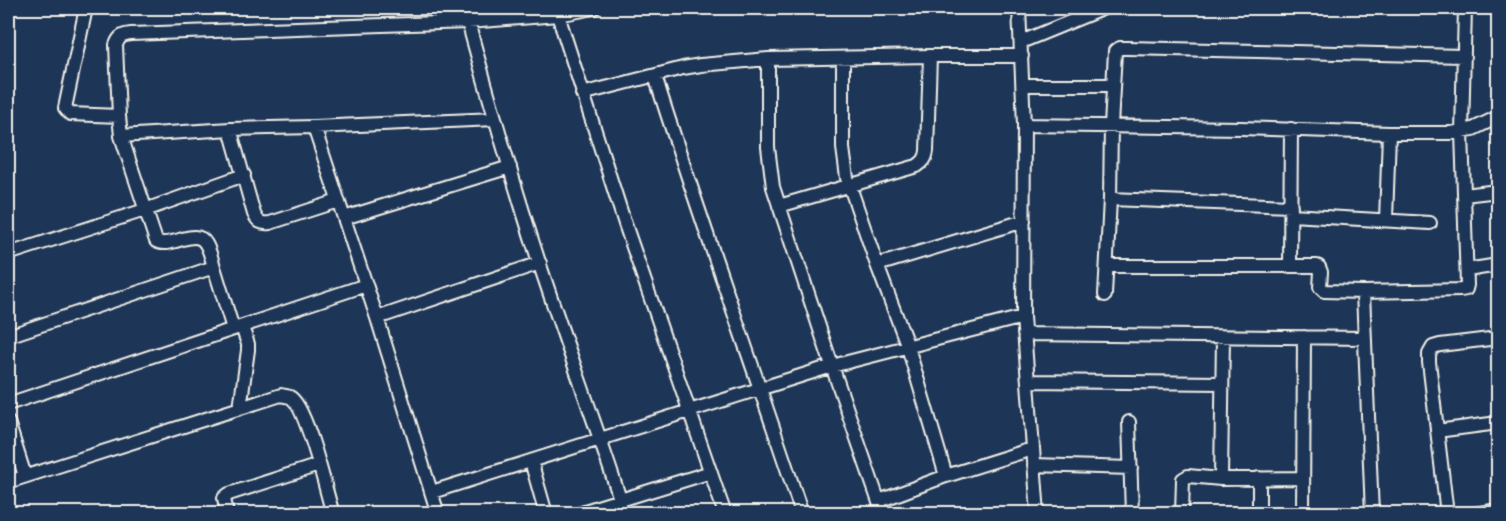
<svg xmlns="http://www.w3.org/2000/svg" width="1506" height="521" viewBox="0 0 1506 521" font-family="Kalam,sans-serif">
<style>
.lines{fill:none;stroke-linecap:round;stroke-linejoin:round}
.street-casing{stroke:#f4f1e8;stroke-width:16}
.street{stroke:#1d3557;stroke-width:12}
</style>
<rect width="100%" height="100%" fill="#1d3557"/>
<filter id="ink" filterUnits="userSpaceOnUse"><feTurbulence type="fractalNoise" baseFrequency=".0167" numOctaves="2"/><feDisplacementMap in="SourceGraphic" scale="12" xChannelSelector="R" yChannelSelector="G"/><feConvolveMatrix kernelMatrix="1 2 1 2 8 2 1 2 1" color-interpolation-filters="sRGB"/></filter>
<g filter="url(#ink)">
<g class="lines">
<g class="street-casing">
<path id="street" d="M 86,8 L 65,108 L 70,114 L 119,116
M 1019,8 L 1024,125 L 1023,317 L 1038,514
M 558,15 L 625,224 L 725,514
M 468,22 C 490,102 513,182 539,262 C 565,341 594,419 620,499
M 1021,42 L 1104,8
M 843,58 L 843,148 L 847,178 L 877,265 L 908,347 L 946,476
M 768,59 L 768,147 L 773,187 L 832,366 L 883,514
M 655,76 C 701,223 754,367 802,514
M 1023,85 L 1113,85
M 582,94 L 683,68 L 701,65 L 768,59 L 930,56 L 1022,56
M 495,119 L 314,127 L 230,129 L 121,136 L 119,116 L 116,45 C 119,36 123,35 131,34 L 468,22 L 558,15 L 594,8
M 1024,125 L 1241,128 L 1389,133 L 1452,133 L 1473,129 L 1498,117
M 314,127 L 377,318 L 438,514
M 230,129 L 254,214 C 258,222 261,224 270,223 L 338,201
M 1291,129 L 1290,266 L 1317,266 L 1319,267 L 1321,272 L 1320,287 L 1324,291 L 1363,292 L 1372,514
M 121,136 L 156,241 C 170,250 196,226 206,244 C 210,251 212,260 214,267
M 1464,195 L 1498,191
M 1110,199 L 1291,206
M 779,206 L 917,166 C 923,162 926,159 927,151 L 930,56
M 1291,215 L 1430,223
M 344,218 L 510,167
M 1386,220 L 1389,133
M 8,254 L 145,210 L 244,175
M 877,265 L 1024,221
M 1107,266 L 1290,266
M 1467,270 L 1498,265
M 1363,292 L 1461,290 L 1466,289 L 1467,285 L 1462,132 L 1465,8
M 1105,295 L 1110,199 L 1111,126 L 1115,51 L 1120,48 L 1127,48 L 1464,56
M 377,318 L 540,263
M 1024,334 L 1364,338
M 8,336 L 214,267 L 233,329
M 1223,337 L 1221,479 L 1303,478
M 1028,381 L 1222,383
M 8,404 L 366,285
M 240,408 L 248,350 L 248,344 L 242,327
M 8,422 L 25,476
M 1129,422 L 1132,514
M 1437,431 L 1498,423
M 531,461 L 546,514
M 1034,465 L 1131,468
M 1259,478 L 1259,514
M 8,482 L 281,395 C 284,396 287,396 290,397 C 307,406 326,492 333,514
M 432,492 L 832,366 L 1023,317
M 879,501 L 946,476 L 1032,449
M 1303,513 L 1304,337
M 227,514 L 224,498 L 229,494 L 319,465
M 575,514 L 711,472
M 1182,514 L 1183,479 L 1188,476 L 1221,479
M 1447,514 L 1429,362 L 1429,354 L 1433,347 L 1440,345 L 1498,338
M 1474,514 L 1498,510"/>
</g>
<use href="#street" class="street"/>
</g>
</g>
<rect width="1506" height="521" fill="none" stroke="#1d3557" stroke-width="30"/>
<rect x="15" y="15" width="1476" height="491" fill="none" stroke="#f4f1e8" stroke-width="2" filter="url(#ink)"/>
</svg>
